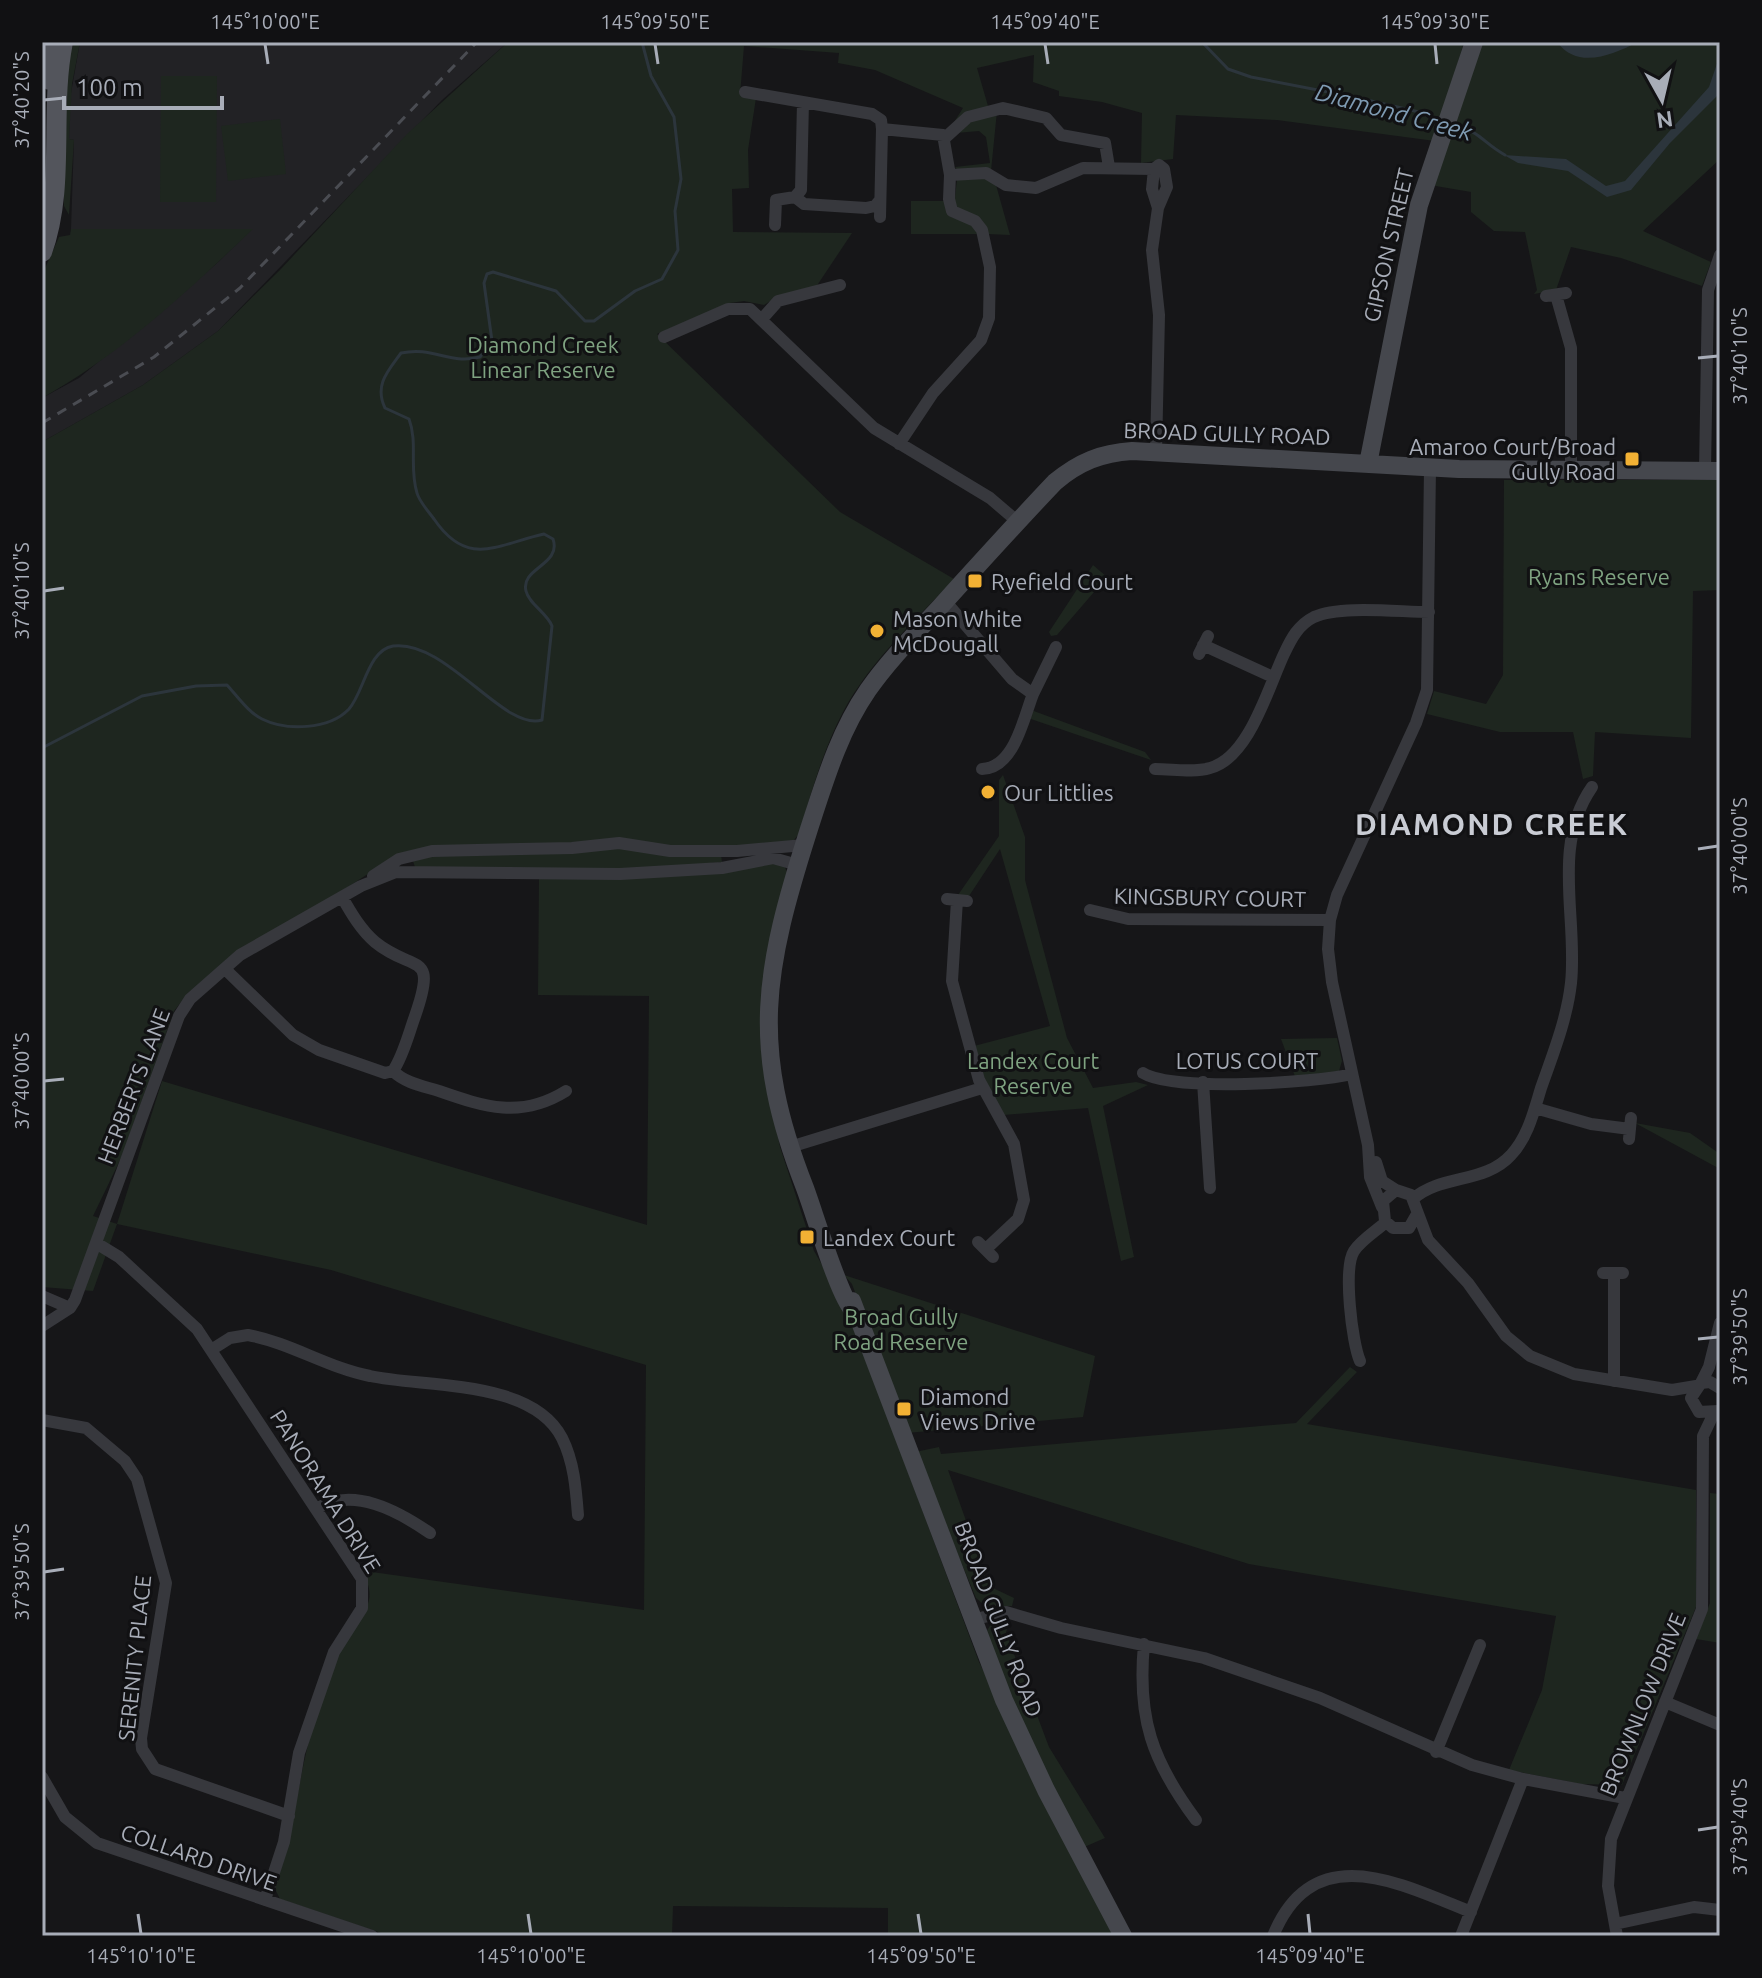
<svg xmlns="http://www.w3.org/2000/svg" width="1762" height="1978" viewBox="0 0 1762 1978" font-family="Ubuntu,sans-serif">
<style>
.built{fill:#222225}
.green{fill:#1e261f}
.water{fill:#2c353c}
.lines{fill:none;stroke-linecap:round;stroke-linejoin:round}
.stream{stroke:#2c353c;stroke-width:3}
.street{stroke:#37383d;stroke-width:12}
.secondary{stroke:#45474d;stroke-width:18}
.primary{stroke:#53555c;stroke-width:20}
.rail{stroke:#4a4c52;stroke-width:3;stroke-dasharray:10 8;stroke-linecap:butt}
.ticks{fill:none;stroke:#a8adb8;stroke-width:3}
.poi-dot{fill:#f2b134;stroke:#111113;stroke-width:3}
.labels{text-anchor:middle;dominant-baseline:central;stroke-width:6;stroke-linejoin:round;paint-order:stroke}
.street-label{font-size:22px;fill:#a8adb8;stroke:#111113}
.park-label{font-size:22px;fill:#7fa381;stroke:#111113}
.poi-label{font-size:22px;fill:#a8adb8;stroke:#111113;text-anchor:start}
.water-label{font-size:24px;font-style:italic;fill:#7f9bb3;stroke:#111113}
.district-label{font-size:30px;font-weight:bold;letter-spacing:2px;fill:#c9ccd4;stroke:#111113}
.neatline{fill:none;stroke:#a8adb8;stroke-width:3}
.ticks-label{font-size:20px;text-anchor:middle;fill:#a8adb8}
</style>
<rect width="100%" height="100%" fill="#161618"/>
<path class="built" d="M 80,42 L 508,42 L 442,100 L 218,331 L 143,385 L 42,442 L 42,398 L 79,378 L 215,265 L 252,229 L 71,229 L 74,140 L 69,139 L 70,99 Z"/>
<path class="green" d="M 74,42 L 80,42 L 72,84 L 69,139 L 74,140 L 69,215 L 64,206 L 63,77 Z
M 508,42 L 1464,42 L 1435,141 L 1277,120 L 1176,115 L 1173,159 L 1141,163 L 1142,113 L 1102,102 L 1059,96 L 1059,91 L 1033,82 L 1034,55 L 977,68 L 988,106 L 951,127 L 963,108 L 875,70 L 838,63 L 839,53 L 744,46 L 740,95 L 756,98 L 748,150 L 749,188 L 732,189 L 733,232 L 852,233 L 816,287 L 775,298 L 764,305 L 744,301 L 730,303 L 657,334 L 840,512 L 954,579 C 915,621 870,661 843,712 C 823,750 811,793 799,834 L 793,841 L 721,855 L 722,862 L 647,869 L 415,867 L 413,861 L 389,860 L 189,992 L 174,1011 L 122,1156 L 93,1216 L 117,1224 L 162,1081 L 647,1225 L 649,996 L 538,995 L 539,877 L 771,861 L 785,867 L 788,875 L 764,1064 L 780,1147 L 814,1251 L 846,1306 L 979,1662 L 1117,1936 L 888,1936 L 888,1908 L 673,1906 L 672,1936 L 390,1936 L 280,1899 L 275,1889 C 301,1807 303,1716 346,1640 C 364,1608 382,1602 358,1564 L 372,1572 L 644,1610 L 646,1365 L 331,1270 L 117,1224 L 93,1291 L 42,1287 L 42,442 L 143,385 L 218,331 L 280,270 L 407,134 Z
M 1480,42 L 1720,42 L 1720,159 L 1643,231 L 1711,262 L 1702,286 L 1621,258 L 1571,247 L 1556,290 L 1534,294 L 1537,290 L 1525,232 L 1494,231 L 1471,212 L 1471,192 L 1430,185 Z
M 161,76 L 217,76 L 216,202 L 160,202 Z
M 997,111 L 991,171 L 958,170 L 955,167 L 990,163 L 986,137 L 979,131 L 956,133 L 967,121 Z
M 280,119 L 286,174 L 228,181 L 221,126 Z
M 984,176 L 996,185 L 1010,235 L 988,234 L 954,206 L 957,180 Z
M 911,201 L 944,201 L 951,217 L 968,222 L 979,234 L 911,234 Z
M 71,229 L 253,229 C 189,290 120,355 42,398 L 42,275 L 59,237 L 70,235 Z
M 1504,480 L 1720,480 L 1720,590 L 1693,591 L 1691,738 L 1595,732 L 1593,776 L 1583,779 L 1573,732 L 1500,732 L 1427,714 L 1434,691 L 1486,704 L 1503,675 Z
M 1093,565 L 1107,577 L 1057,635 L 1051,636 L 1049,632 Z
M 1031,710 L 1145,752 L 1151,760 L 1028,718 Z
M 1003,775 L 1025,837 L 1025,880 L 1067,1038 L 1093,1088 L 1136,1082 L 1148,1085 L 1103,1106 L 1134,1257 L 1121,1261 L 1088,1108 L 1004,1115 L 983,1076 L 974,1046 L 1050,1026 L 1000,849 L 969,896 L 958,895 L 999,836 L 999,780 Z
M 1337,1038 L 1342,1061 L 1339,1071 L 1296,1079 L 1281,1039 Z
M 1635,1123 L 1690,1133 L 1720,1154 L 1720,1169 Z
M 844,1275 L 1095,1356 L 1083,1417 L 907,1433 L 852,1284 Z
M 1350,1367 L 1357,1372 L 1307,1424 L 1696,1490 L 1696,1607 L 1622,1785 L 1581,1784 L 1509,1770 L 1542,1690 L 1556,1616 L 1249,1564 L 948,1470 L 986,1577 L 995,1589 L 1014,1598 L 1012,1606 L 985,1606 L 976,1598 L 915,1452 L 939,1447 L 941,1454 L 1296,1423 Z
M 1710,1493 L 1720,1494 L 1720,1643 L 1696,1639 L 1710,1603 Z
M 995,1618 L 1009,1619 L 1006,1633 L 1049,1747 L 1105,1838 L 1082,1848 L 1037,1760 L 986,1632 Z"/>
<path class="water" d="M 1557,42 L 1638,42 C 1612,55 1578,70 1557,42 Z
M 1720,55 L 1718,95 L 1670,143 L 1631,190 L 1607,197 L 1568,171 L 1518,163 L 1504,155 L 1566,159 L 1606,186 L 1625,181 L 1709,87 Z"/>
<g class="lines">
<path class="stream" d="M 1202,42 L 1228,69 L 1251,77 L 1354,97 L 1419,112 L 1440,122
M 1455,125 C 1481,132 1483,143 1505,155
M 42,748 L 142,696 L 196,686 L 227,685 C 237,696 249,713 262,719 C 286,731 329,730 349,709 C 364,692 368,650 393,646 C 446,639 504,732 542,720 L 552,626 C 547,613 529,604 526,591 C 520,568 562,565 553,539 L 544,534 C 498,544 468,569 434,519 C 428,511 419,501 417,493 C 409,468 418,443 409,419 L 385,408 C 374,385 388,371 401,353 C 434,346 448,365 480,357 L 492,341 L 484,283 L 487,274 L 493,272 L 556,291 L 585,321 L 594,321 L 635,291 L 662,279 L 678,250 L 675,211 L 681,179 L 674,117 L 651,76 L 642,42"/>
<path class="street" d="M 745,92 L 872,114 L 881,120 L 882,129 L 943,135 L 950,175 L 986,173 L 1006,185 L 1036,188 L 1083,168 L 1154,169
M 946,137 L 968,117 L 1003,108 L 1046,118 L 1061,135 L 1105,143 L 1109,167
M 795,197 L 804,204 L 866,208 L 875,206 L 880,200
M 880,217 L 882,129
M 775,225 L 776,200 L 795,197 L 801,190 L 803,102
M 1556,295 L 1571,348 L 1571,470
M 1546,296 L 1566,293
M 762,319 L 778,301 L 840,285
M 664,337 L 728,309 L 750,309 L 874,428 L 990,498 L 1018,522
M 899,444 L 933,393 L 981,340 L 989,318 L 990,267 L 982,230 L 975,221 L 952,211 L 949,199 L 950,175
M 1156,452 L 1159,315 L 1152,250 L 1158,208 L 1167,187 L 1164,169 L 1159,165 L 1154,169 L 1152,189 L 1158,208
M 1705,471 L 1708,290 L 1720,255
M 945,601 L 1012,679 L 1033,694 C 1023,720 1014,768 982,769
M 1203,645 L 1273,677
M 1199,654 L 1208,636
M 1033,694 L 1056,647
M 1155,769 C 1173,769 1193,773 1210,768 C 1249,758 1268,688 1284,654 C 1291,639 1298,625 1314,617 C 1340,605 1399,612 1429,612
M 373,876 L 399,859 L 432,851 L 572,848 L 619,843 L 670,851 L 737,851 L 804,845
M 947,899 L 967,901
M 957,900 L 952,981 L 979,1080 L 1014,1144 L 1024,1200 L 1018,1219 L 986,1249
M 1090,910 L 1128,919 L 1330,920
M 225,969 L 293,1035 L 319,1050 L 385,1073 L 393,1071 C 403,1056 408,1036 414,1019 C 439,949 414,974 375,942 C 361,930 351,913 342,897
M 393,1071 C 405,1083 423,1086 439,1091 C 485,1107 521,1119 566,1091
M 1143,1073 C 1174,1092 1314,1083 1352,1074
M 1203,1082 L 1210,1188
M 1535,1108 L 1591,1124 L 1630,1129
M 1629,1139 L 1631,1118
M 790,1147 L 982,1088
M 1376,1162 L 1382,1181 L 1396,1190
M 1413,1199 C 1441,1174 1485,1184 1511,1155 C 1528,1137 1534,1111 1541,1088 C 1553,1054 1567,1019 1571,983 C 1578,918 1551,846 1592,787
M 1382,1207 L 1370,1177 L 1368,1145 L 1332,982 L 1328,949 L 1330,920 L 1337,895 L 1416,723 L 1427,690 L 1430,468
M 1417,1214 L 1409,1228 L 1393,1228 L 1385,1221 L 1383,1201 L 1396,1190 L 1411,1195 L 1428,1240 L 1468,1283 L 1506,1336 L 1530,1356 L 1574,1374 L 1672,1390 L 1696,1386
M 978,1242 L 993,1257
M 96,1243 L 119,1257 L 197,1329 L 362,1579 L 362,1608 L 334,1652 L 299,1753 L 284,1842 L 265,1900
M 1603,1273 L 1623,1273
M 1614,1273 L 1614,1381
M 42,1296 L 70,1308 L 75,1300 L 179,1016 L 190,999 L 240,955 L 361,886 L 396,872 L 620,874 L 722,868 L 773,858 L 798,865
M 42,1326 L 70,1308
M 211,1350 L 230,1338 L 248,1335 C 291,1343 328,1368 370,1376 C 426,1388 532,1379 562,1438 C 574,1462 576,1489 578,1515
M 1360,1361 C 1352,1343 1343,1268 1354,1251 C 1361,1240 1376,1231 1386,1222
M 1701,1383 L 1709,1367 L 1720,1323
M 1718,1411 L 1699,1412 L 1691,1398 L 1701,1383 L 1710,1382 L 1720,1388
M 42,1420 L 86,1428 L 125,1461 L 137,1479 L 166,1583 L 141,1738 L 142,1749 L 155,1769 L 289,1816
M 316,1509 C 353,1486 398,1511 430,1533
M 971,1620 L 1006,1612 L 1061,1628 L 1204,1658 L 1320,1698 L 1472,1765 L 1523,1779 L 1625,1798
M 1144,1644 C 1137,1718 1152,1761 1196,1820
M 1665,1702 L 1720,1725
M 1436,1752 L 1480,1645
M 42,1777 L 65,1817 L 97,1843 L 372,1936
M 1615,1924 L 1694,1907 L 1720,1910
M 1273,1936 C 1313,1837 1401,1884 1471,1912
M 1461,1936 L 1523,1779
M 1617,1936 L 1608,1886 L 1611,1839 L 1702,1609 L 1703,1436 L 1714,1413"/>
<path class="secondary" d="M 1368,464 L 1419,205 L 1474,42
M 852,1301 L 1004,1700 L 1046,1790 L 1123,1936
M 853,1310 C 840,1299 814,1212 805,1188 C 749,1046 764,970 809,829 C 825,780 839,732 868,690 C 889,660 915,634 940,607 C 978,565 1016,523 1055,482 C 1079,462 1101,453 1132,451 L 1459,469 L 1720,471"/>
<path class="primary" d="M 46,42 L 50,80
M 42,252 C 66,186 49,111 63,42"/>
<path class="rail" d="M 42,423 L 154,357 L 240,288 L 477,42"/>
</g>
<path class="ticks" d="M 265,44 L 268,64M 655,44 L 658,64M 1045,44 L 1048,64M 1435,44 L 1437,64M 44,100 L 64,98M 1698,358 L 1718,356M 44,591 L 64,588M 1698,849 L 1718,846M 44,1081 L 64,1079M 1698,1339 L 1718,1337M 44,1572 L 64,1569M 1698,1830 L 1718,1827M 138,1914 L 141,1934M 528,1914 L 531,1934M 918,1914 L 921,1934M 1308,1914 L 1310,1934"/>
<g class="poi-dot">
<rect x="1624" y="451" width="16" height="16" rx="4"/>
<rect x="967" y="573" width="16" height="16" rx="4"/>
<circle cx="877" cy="631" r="8"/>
<circle cx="988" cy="792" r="8"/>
<rect x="799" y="1229" width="16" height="16" rx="4"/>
<rect x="896" y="1401" width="16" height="16" rx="4"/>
</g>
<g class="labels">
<g class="street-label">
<text transform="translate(1388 245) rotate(-77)">GIPSON STREET</text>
<text transform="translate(1227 433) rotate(2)">BROAD GULLY ROAD</text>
<text transform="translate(1210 897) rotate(1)">KINGSBURY COURT</text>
<text x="1247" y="1060">LOTUS COURT</text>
<text transform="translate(133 1086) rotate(-69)">HERBERTS LANE</text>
<text transform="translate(326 1491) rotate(58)">PANORAMA DRIVE</text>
<text transform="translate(999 1619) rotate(69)">BROAD GULLY ROAD</text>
<text transform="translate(134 1658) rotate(-84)">SERENITY PLACE</text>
<text transform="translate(1642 1704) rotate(-68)">BROWNLOW DRIVE</text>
<text transform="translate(199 1857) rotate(19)">COLLARD DRIVE</text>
</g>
<g class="park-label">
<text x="543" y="344">Diamond Creek<tspan x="543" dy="25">Linear Reserve</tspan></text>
<text x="1599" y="576">Ryans Reserve</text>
<text x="1033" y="1060">Landex Court<tspan x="1033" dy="25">Reserve</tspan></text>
<text x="901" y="1316">Broad Gully<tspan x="901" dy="25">Road Reserve</tspan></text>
</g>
<g class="poi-label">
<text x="1616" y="446" text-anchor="end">Amaroo Court/Broad<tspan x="1616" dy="25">Gully Road</tspan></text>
<text x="991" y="581">Ryefield Court</text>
<text x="893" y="618">Mason White<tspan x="893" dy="25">McDougall</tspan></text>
<text x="1004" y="792">Our Littlies</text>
<text x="823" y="1237">Landex Court</text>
<text x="920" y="1396">Diamond<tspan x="920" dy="25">Views Drive</tspan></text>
</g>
<g class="water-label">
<text transform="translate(1394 112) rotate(15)">Diamond Creek</text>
</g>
<g class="district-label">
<text x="1492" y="824">DIAMOND CREEK</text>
</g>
</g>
<rect width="1762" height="1978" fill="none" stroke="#111113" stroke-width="88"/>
<g transform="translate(1662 100) rotate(172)" stroke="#111113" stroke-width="6" paint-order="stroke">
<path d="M0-6L14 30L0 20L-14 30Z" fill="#a8adb8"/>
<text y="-12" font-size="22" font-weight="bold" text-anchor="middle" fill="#a8adb8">N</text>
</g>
<path d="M64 96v12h158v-12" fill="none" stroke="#a8adb8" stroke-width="4"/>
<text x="76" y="96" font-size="24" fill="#a8adb8" stroke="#111113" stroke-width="6" paint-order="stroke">100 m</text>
<rect x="44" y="44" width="1674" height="1890" class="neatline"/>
<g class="ticks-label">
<text x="265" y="29">145°10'00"E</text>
<text x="655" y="29">145°09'50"E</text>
<text x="1045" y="29">145°09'40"E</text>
<text x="1435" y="29">145°09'30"E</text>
<text transform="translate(22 100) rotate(-90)" y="7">37°40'20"S</text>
<text transform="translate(1740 356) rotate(-90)" y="7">37°40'10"S</text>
<text transform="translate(22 591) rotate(-90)" y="7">37°40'10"S</text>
<text transform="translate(1740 846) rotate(-90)" y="7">37°40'00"S</text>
<text transform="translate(22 1081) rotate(-90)" y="7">37°40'00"S</text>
<text transform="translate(1740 1337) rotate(-90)" y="7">37°39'50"S</text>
<text transform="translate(22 1572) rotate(-90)" y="7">37°39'50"S</text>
<text transform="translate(1740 1827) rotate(-90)" y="7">37°39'40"S</text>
<text x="141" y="1963">145°10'10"E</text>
<text x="531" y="1963">145°10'00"E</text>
<text x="921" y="1963">145°09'50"E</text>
<text x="1310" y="1963">145°09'40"E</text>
</g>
</svg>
